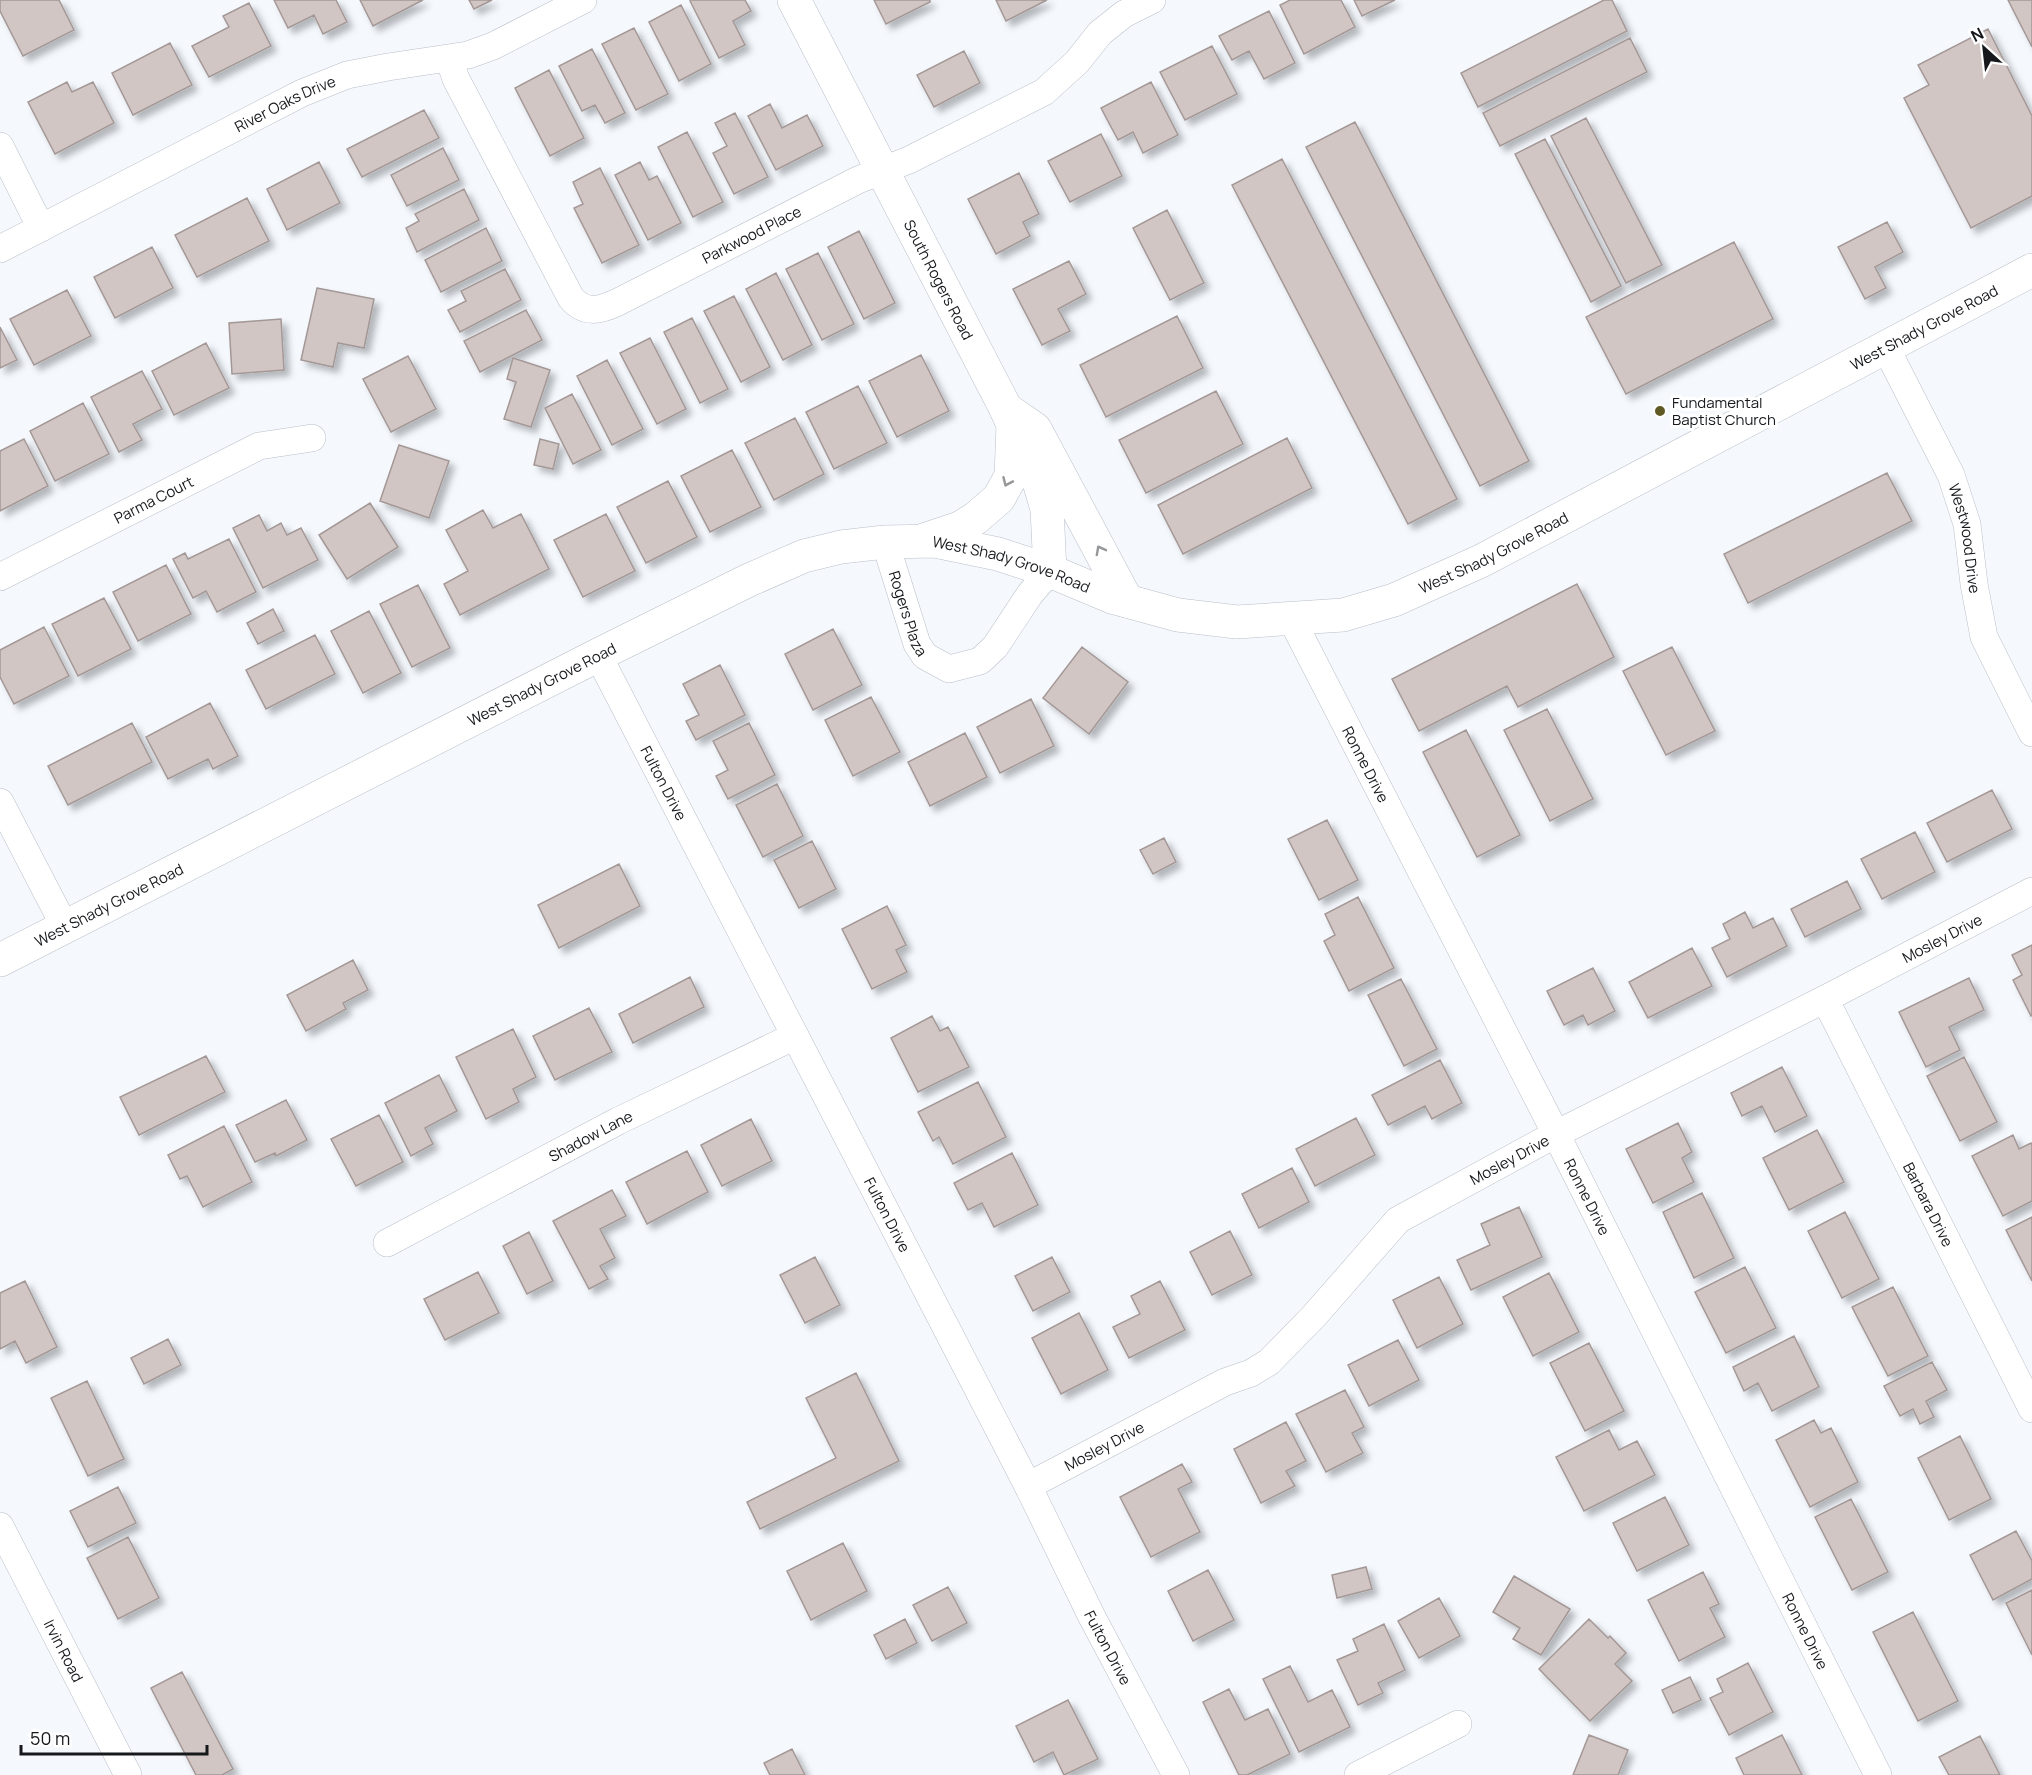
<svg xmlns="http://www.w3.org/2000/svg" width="2032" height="1775" viewBox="0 0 2032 1775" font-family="Manrope,sans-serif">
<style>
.building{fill:#d2c6c4;stroke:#a49897;stroke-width:1.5;filter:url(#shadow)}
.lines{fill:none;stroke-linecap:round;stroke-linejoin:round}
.minor-casing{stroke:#b9bfc8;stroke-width:28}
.tertiary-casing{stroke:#b9bfc8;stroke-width:34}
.secondary-casing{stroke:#b9bfc8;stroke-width:34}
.minor{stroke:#fff;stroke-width:27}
.tertiary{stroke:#fff;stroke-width:33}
.secondary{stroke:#fff;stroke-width:33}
.oneway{stroke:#969798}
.poi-dot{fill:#5f5925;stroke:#fff;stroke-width:2}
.labels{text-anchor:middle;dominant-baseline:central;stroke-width:6;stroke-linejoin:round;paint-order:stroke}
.street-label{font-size:15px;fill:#16181b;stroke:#fff}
.poi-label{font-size:15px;fill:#16181b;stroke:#fff;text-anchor:start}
</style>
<defs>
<filter id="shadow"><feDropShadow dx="5.5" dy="5.5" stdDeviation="3" flood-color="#0004"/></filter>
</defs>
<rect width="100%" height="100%" fill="#f5f9fe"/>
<path class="building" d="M 0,0 L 59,0 L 74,30 L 23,56 L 0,11 Z
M 274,0 L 336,0 L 347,22 L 323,34 L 314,15 L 288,28 Z
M 360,0 L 423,0 L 373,26 Z
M 469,0 L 492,0 L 474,9 Z
M 691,0 L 745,0 L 751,11 L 733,21 L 745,45 L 719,58 L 690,1 Z
M 874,0 L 930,0 L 930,2 L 886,24 Z
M 996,0 L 1047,0 L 1006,21 Z
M 1290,0 L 1341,0 L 1355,27 L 1304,54 L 1280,5 Z
M 1354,0 L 1395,0 L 1362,16 Z
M 1604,0 L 1612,0 L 1627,31 L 1478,107 L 1461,73 Z
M 2008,0 L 2032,0 L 2032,47 Z
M 249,3 L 271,46 L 209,77 L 192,46 L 229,27 L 223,16 Z
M 681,5 L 711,64 L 679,81 L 649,22 Z
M 1269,11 L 1295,63 L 1264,79 L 1249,51 L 1232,60 L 1219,36 Z
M 634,28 L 668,94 L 636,110 L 602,44 Z
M 1988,29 L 2032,116 L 2032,196 L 1971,228 L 1904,98 L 1929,85 L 1918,65 Z
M 1630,38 L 1647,72 L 1500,146 L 1483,113 Z
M 170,43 L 192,85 L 133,115 L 112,73 Z
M 1212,46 L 1237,94 L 1185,120 L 1160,72 Z
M 592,49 L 625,113 L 605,123 L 595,105 L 582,111 L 559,66 Z
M 964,51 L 980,83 L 934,107 L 917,75 Z
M 549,70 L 584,138 L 550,156 L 515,88 Z
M 67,82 L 72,92 L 93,82 L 114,123 L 55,154 L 28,102 Z
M 1151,82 L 1178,135 L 1143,153 L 1133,132 L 1118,140 L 1101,108 Z
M 770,104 L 782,128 L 807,115 L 823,146 L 776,170 L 748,116 Z
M 424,110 L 439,138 L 362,177 L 347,149 Z
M 735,113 L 768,177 L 734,194 L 713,153 L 727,146 L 715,123 Z
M 1586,118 L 1662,265 L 1626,283 L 1551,136 Z
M 1355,122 L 1529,461 L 1480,486 L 1306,147 Z
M 687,132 L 723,202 L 693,217 L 658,147 Z
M 1101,134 L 1122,176 L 1070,202 L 1048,161 Z
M 1545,139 L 1621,286 L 1591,302 L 1515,154 Z
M 443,148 L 459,180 L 407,206 L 391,175 Z
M 1282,159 L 1457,499 L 1408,524 L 1232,185 Z
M 319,162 L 340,203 L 287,230 L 267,189 Z
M 640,162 L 649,180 L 657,176 L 681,223 L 648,240 L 615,175 Z
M 600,168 L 639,245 L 602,263 L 574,208 L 583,204 L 573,182 Z
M 1019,173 L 1039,214 L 1023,222 L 1030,236 L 996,254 L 968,199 Z
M 464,189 L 479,220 L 417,252 L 406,228 L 419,221 L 415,214 Z
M 247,198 L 269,241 L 197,277 L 175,235 Z
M 1167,210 L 1204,283 L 1170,300 L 1133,228 Z
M 1887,222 L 1903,252 L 1875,267 L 1886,288 L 1865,299 L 1838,247 Z
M 486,228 L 502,261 L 441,292 L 425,260 Z
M 859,231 L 895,303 L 864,319 L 828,247 Z
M 1734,242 L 1773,319 L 1626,394 L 1586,317 Z
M 152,247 L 173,288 L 115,318 L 94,277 Z
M 818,253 L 854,324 L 822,340 L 786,269 Z
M 1069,261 L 1086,294 L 1058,309 L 1070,331 L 1042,345 L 1013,289 Z
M 505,269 L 521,300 L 460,332 L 448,310 L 466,301 L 461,291 Z
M 776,273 L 812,345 L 783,360 L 746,289 Z
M 317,288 L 374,299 L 364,348 L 338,343 L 333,367 L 301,360 Z
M 67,290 L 91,336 L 34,365 L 10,319 Z
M 734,296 L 770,367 L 741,382 L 704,311 Z
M 526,310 L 542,340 L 480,372 L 464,341 Z
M 1177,316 L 1203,368 L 1106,417 L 1080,365 Z
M 692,318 L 728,389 L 700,403 L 664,332 Z
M 281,319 L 284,370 L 232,374 L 229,323 Z
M 0,327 L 17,360 L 0,368 Z
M 650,338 L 686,409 L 657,424 L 620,353 Z
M 206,343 L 229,388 L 174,415 L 152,371 Z
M 921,355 L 949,411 L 897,437 L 869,381 Z
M 408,356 L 436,409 L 391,432 L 363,379 Z
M 513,358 L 550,370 L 531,427 L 504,419 L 516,382 L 507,379 Z
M 607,360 L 643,429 L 612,445 L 577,376 Z
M 142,371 L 162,409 L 133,424 L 142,440 L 119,452 L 91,397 Z
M 858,386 L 887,443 L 834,469 L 806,412 Z
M 1216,391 L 1243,444 L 1146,493 L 1119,440 Z
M 572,394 L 601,450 L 573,464 L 545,408 Z
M 83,403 L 109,454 L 55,481 L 30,431 Z
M 795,418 L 824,474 L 774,500 L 745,443 Z
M 1287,438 L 1312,488 L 1183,554 L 1158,505 Z
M 24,439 L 48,486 L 0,511 L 0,451 Z
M 540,439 L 559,444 L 553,469 L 534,465 Z
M 399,445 L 449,461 L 429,518 L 380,501 Z
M 732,450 L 761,507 L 710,532 L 681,476 Z
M 1887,473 L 1912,521 L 1748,603 L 1724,554 Z
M 668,481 L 697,537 L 646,563 L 617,507 Z
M 370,503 L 398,547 L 347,579 L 319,535 Z
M 483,510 L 493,528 L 521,514 L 549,569 L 460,615 L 444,584 L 468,571 L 446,530 Z
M 606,514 L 635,571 L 583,597 L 554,540 Z
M 259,515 L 267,531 L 281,523 L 287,535 L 301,528 L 318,560 L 263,588 L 233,528 Z
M 229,539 L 256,592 L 217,612 L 206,591 L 193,598 L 173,559 L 185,553 L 188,559 Z
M 166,565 L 191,614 L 138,641 L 113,592 Z
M 1577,584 L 1614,657 L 1518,707 L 1507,686 L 1419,731 L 1392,679 Z
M 418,585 L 450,648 L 412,667 L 380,604 Z
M 104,598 L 131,649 L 78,676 L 52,624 Z
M 273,609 L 284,631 L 258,644 L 247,623 Z
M 369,611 L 401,673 L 363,693 L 331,631 Z
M 44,627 L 69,676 L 14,704 L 0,677 L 0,650 Z
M 833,629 L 862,685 L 813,710 L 785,654 Z
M 315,635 L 335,674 L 266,709 L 246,670 Z
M 1082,647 L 1128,682 L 1089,734 L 1043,698 Z
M 1672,647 L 1715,731 L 1666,755 L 1623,671 Z
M 720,665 L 745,715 L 696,740 L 686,721 L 699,715 L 683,684 Z
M 871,697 L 900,752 L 853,776 L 825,720 Z
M 1031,699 L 1054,746 L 1000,773 L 977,727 Z
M 210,703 L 238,756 L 213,769 L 208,759 L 168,779 L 146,737 Z
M 1547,709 L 1593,799 L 1550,821 L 1504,730 Z
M 132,723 L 152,762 L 68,805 L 48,766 Z
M 749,723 L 775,775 L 728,799 L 716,776 L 728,770 L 713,741 Z
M 1466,730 L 1520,835 L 1477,857 L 1423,752 Z
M 965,733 L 987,777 L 930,806 L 908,762 Z
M 777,784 L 803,836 L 763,857 L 736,805 Z
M 1992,790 L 2012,829 L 1947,862 L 1927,823 Z
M 1327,820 L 1358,880 L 1319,900 L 1288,839 Z
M 1915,832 L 1935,872 L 1882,899 L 1861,859 Z
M 1164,838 L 1176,862 L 1153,874 L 1140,850 Z
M 812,841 L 836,889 L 799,908 L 774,860 Z
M 619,864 L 640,906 L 559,948 L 538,905 Z
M 1847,881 L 1861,909 L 1805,937 L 1791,909 Z
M 1358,897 L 1394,968 L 1349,991 L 1324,941 L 1335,935 L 1325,914 Z
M 887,906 L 906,945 L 896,950 L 907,972 L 872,989 L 842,929 Z
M 1745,912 L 1753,928 L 1773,918 L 1787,946 L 1727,977 L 1712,948 L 1730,939 L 1723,924 Z
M 2032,945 L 2032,1015 L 2031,1016 L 2013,980 L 2022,975 L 2012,955 Z
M 1692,948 L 1712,986 L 1648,1018 L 1629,982 Z
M 353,960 L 368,990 L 343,1003 L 346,1009 L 306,1031 L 287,995 Z
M 1593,968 L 1615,1011 L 1588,1025 L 1583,1015 L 1564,1025 L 1547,991 Z
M 690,977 L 704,1007 L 633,1043 L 619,1014 Z
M 1969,978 L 1984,1010 L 1949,1027 L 1960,1050 L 1926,1067 L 1899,1012 Z
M 1401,979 L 1437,1049 L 1404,1066 L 1368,995 Z
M 589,1008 L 612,1052 L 555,1080 L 533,1036 Z
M 932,1016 L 940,1031 L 948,1027 L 969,1067 L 918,1092 L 891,1038 Z
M 513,1029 L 536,1077 L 513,1089 L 519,1102 L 486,1119 L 456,1057 Z
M 206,1056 L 225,1092 L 139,1135 L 120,1097 Z
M 1964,1057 L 1997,1122 L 1960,1141 L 1927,1076 Z
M 1440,1060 L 1462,1103 L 1432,1119 L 1425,1106 L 1388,1125 L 1372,1095 Z
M 1782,1067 L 1807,1116 L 1775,1132 L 1762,1106 L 1742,1116 L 1731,1093 Z
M 439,1075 L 457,1111 L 425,1128 L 433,1144 L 411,1156 L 385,1103 Z
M 978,1082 L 1006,1137 L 953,1164 L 939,1137 L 933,1141 L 918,1112 Z
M 286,1100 L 307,1140 L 276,1156 L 275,1153 L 255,1162 L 236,1125 Z
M 379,1115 L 403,1162 L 356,1186 L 331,1139 Z
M 1356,1118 L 1375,1155 L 1315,1186 L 1296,1149 Z
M 751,1119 L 772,1161 L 722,1186 L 701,1145 Z
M 1678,1123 L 1692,1152 L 1682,1158 L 1694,1182 L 1653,1203 L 1626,1149 Z
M 224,1126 L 252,1182 L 203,1207 L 187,1176 L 180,1179 L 168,1155 Z
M 1817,1130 L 1844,1182 L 1789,1210 L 1763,1158 Z
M 2013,1135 L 2019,1149 L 2031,1143 L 2032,1145 L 2032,1201 L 2003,1216 L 1972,1156 Z
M 687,1151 L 708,1192 L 647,1224 L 626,1182 Z
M 1012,1153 L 1038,1205 L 994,1227 L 982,1203 L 968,1210 L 954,1183 Z
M 1292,1168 L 1309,1202 L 1259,1228 L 1242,1194 Z
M 612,1190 L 626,1216 L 600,1229 L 615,1258 L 600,1266 L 608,1279 L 589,1289 L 553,1221 Z
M 1702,1193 L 1734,1258 L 1694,1278 L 1663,1212 Z
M 1519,1207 L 1542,1257 L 1471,1290 L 1457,1260 L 1490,1245 L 1481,1224 Z
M 1845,1212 L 1879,1279 L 1842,1298 L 1808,1231 Z
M 2032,1217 L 2032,1281 L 2006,1230 Z
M 1230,1231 L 1252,1275 L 1212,1295 L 1190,1252 Z
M 529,1232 L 553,1281 L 527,1294 L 503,1246 Z
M 815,1257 L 840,1305 L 805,1323 L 780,1275 Z
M 1052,1257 L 1070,1292 L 1033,1311 L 1015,1276 Z
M 1745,1267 L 1776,1328 L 1726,1353 L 1695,1292 Z
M 478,1272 L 499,1313 L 445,1340 L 424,1299 Z
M 1549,1273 L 1579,1332 L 1533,1356 L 1503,1297 Z
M 1439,1277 L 1463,1324 L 1417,1348 L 1393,1300 Z
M 25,1281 L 57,1347 L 26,1363 L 15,1341 L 0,1349 L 0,1293 Z
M 1160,1281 L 1185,1330 L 1129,1358 L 1113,1327 L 1140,1314 L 1131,1296 Z
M 1893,1287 L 1928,1356 L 1888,1376 L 1852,1307 Z
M 1079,1313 L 1108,1370 L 1061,1394 L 1032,1338 Z
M 1794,1336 L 1819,1387 L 1772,1411 L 1758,1383 L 1744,1391 L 1733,1367 Z
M 168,1339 L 181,1365 L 144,1384 L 131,1358 Z
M 1398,1340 L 1419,1380 L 1369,1406 L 1348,1365 Z
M 1589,1343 L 1624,1411 L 1585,1431 L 1550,1363 Z
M 1932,1362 L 1947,1390 L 1926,1401 L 1934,1417 L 1920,1424 L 1913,1409 L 1900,1416 L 1884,1386 Z
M 856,1373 L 899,1461 L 760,1529 L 747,1502 L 836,1458 L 806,1398 Z
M 87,1381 L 124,1459 L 88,1476 L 51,1398 Z
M 1345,1390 L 1364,1427 L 1352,1433 L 1363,1453 L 1326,1472 L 1296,1414 Z
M 1814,1420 L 1821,1433 L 1831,1428 L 1858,1482 L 1810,1507 L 1776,1440 Z
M 1286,1422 L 1306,1461 L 1286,1471 L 1295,1486 L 1261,1503 L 1234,1449 Z
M 1609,1430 L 1619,1450 L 1637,1441 L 1655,1475 L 1584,1511 L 1556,1457 Z
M 1960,1436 L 1991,1499 L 1949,1520 L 1918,1458 Z
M 1182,1464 L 1192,1482 L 1178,1489 L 1200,1532 L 1151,1557 L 1120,1497 Z
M 118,1487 L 136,1523 L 88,1547 L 70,1511 Z
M 1665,1497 L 1689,1545 L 1637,1571 L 1613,1523 Z
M 1851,1499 L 1888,1572 L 1852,1590 L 1815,1517 Z
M 2016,1531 L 2032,1561 L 2032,1579 L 1993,1600 L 1970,1555 Z
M 128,1537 L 159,1598 L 118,1619 L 87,1558 Z
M 843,1543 L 867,1591 L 811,1620 L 787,1571 Z
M 1366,1567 L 1372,1589 L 1337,1598 L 1332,1575 Z
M 1208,1570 L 1234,1620 L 1193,1641 L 1168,1591 Z
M 1703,1572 L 1719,1604 L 1710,1608 L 1725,1637 L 1679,1661 L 1648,1600 Z
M 1514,1576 L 1570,1609 L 1541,1655 L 1513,1639 L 1520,1628 L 1493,1612 Z
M 948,1587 L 967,1623 L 932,1641 L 913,1605 Z
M 2032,1590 L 2032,1655 L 2006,1603 Z
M 1439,1598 L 1460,1636 L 1419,1658 L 1398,1621 Z
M 1913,1612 L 1958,1701 L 1918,1721 L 1873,1632 Z
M 905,1619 L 917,1643 L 886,1659 L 874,1635 Z
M 1589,1619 L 1608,1638 L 1610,1636 L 1626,1653 L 1615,1664 L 1632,1681 L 1590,1721 L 1539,1669 Z
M 1384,1624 L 1405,1670 L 1378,1683 L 1383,1693 L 1358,1705 L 1337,1660 L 1358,1651 L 1353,1639 Z
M 1748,1663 L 1773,1712 L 1729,1735 L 1710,1698 L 1723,1692 L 1717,1679 Z
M 1290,1666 L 1308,1702 L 1332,1690 L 1350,1727 L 1299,1752 L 1263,1679 Z
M 182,1672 L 233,1769 L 222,1775 L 196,1775 L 151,1688 Z
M 1690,1677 L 1701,1700 L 1673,1713 L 1662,1690 Z
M 1229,1689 L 1245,1720 L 1268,1709 L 1290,1754 L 1247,1775 L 1239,1775 L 1203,1702 Z
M 1068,1700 L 1098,1759 L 1064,1775 L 1053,1752 L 1034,1762 L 1016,1726 Z
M 1589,1735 L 1628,1750 L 1618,1775 L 1573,1775 Z
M 1782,1735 L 1802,1775 L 1744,1775 L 1736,1758 Z
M 1980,1736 L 2000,1775 L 1949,1775 L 1939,1757 Z
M 792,1749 L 805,1775 L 770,1775 L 764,1763 Z"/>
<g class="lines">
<g class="minor-casing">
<g id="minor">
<path id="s1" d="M 449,59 L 456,79 L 571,298 C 585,314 599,311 618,302 L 858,180 L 909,160 L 1044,92 L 1077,62 L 1100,33 L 1124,14 L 1152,0"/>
<path d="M 0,146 L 41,228"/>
<path id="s2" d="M 0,249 L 302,93 L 347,75 L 388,67 L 468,55 L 493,46 L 583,0"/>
<path id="s3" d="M 1886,348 L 1951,475 L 1967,524 L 1974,584 L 1984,637 L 2032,733"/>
<path id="s4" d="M 885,542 L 917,644 L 925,656 L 949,669 L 980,661 L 995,647 L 1030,594 L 1050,571"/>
<path id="s5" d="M 0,577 L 259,446 L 312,438"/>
<path id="s6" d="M 1292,620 L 1556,1134 L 1878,1775"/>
<path id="s7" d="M 598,655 L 1028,1486 L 1092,1617 L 1176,1775"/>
<path d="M 0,802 L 65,927"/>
<path id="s8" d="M 1825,999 L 2032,1409"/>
<path id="s9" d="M 387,1243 L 618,1121 L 795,1036"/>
<path id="s10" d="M 1028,1486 L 1225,1382 L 1251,1373 L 1269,1362 L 1314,1316 L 1398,1220 L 1556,1134 L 1825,999 L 2032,891"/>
<path id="s11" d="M 0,1526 L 128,1775"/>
<path d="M 1358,1775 L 1458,1724"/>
</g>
</g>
<g class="tertiary-casing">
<g id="tertiary">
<path id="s12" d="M 794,0 L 1006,409 L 1040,485 L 1047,509 L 1050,571"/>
</g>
</g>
<g class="secondary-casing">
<g id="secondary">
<path d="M 1006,409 L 1035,429 L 1127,601"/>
<path d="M 924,540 L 960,528 L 976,518 L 999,498 L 1011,476 L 1013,425"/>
<path id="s13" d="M 0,960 L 604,652 L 749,580 L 804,556 L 841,547 L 885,542 L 935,541 L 998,554 L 1050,571 L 1112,597 L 1178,615 L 1237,622 L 1343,615 L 1394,600 L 1481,561 L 2032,270"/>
</g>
</g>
<use href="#minor" class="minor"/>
<use href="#tertiary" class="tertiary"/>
<use href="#secondary" class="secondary"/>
</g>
<defs><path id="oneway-chevron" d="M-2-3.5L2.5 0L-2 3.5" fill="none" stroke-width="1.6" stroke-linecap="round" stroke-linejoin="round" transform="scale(1.5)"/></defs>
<g class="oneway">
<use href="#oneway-chevron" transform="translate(1007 482) rotate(114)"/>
<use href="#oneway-chevron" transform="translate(1100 550) rotate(-118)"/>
</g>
<circle class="poi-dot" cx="1660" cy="411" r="6"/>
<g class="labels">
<g class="street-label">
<text stroke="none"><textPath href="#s2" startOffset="320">River Oaks Drive</textPath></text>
<text stroke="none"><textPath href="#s1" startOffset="470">Parkwood Place</textPath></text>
<text stroke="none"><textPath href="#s12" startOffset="315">South Rogers Road</textPath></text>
<text stroke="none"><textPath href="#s13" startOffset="2102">West Shady Grove Road</textPath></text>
<text stroke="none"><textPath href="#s5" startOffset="172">Parma Court</textPath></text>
<text stroke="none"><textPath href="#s3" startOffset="208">Westwood Drive</textPath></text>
<text stroke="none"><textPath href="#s13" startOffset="1616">West Shady Grove Road</textPath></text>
<text stroke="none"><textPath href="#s13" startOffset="1112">West Shady Grove Road</textPath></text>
<text stroke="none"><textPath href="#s4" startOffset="75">Rogers Plaza</textPath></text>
<text stroke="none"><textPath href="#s13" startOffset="608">West Shady Grove Road</textPath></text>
<text stroke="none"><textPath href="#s6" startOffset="162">Ronne Drive</textPath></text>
<text stroke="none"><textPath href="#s7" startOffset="144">Fulton Drive</textPath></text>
<text stroke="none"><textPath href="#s13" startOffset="122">West Shady Grove Road</textPath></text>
<text stroke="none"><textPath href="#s10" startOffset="1076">Mosley Drive</textPath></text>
<text stroke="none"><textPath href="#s9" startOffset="230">Shadow Lane</textPath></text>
<text stroke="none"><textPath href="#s10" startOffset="590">Mosley Drive</textPath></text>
<text stroke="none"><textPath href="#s6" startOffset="648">Ronne Drive</textPath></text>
<text stroke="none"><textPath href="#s8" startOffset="230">Barbara Drive</textPath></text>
<text stroke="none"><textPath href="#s7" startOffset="630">Fulton Drive</textPath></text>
<text stroke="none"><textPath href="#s10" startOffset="86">Mosley Drive</textPath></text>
<text stroke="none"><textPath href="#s6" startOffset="1134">Ronne Drive</textPath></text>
<text stroke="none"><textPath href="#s7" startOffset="1116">Fulton Drive</textPath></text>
<text stroke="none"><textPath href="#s11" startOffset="140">Irvin Road</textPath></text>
</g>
<g class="poi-label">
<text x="1672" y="402">Fundamental<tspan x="1672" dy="17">Baptist Church</tspan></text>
</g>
</g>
<g transform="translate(1984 48) rotate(333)" stroke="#ffffff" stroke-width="4.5" paint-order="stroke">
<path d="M0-4.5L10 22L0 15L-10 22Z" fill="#16181b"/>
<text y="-9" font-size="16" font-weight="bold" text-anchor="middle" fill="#16181b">N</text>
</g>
<path d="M21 1745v9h186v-9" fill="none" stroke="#16181b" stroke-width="3"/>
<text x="30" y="1745" font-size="18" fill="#16181b" stroke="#ffffff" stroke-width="4.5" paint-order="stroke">50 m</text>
</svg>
